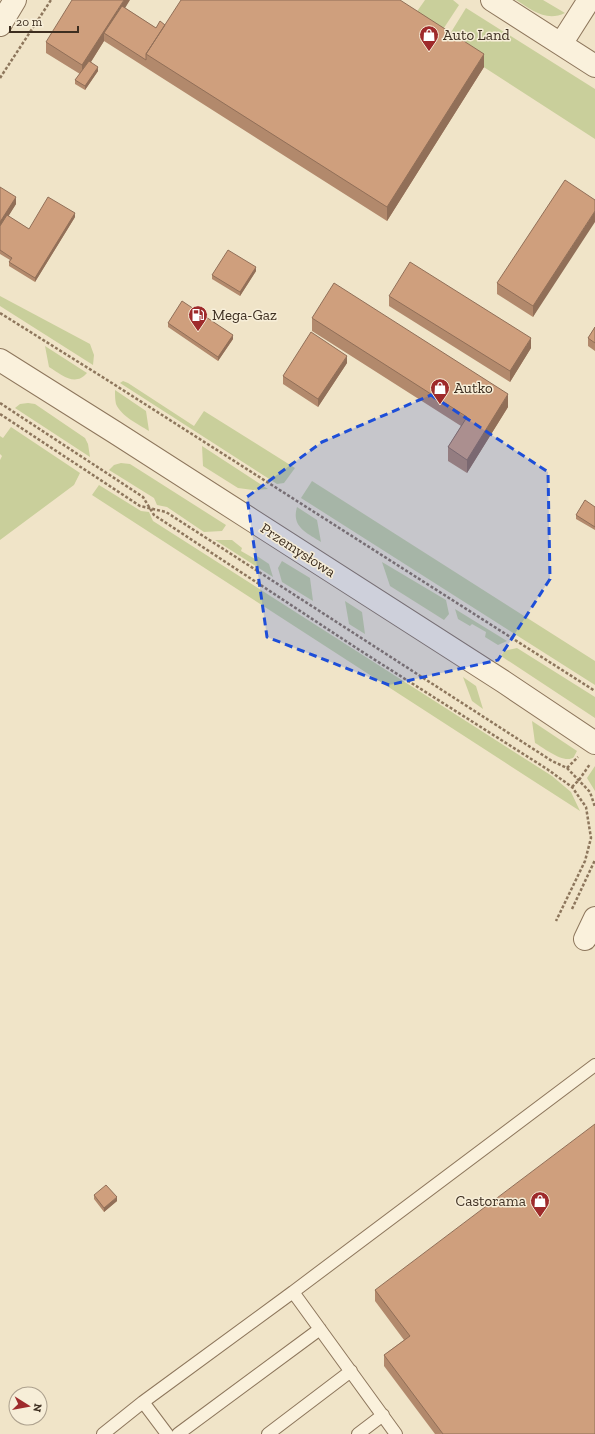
<svg xmlns="http://www.w3.org/2000/svg" width="595" height="1434" viewBox="0 0 595 1434" font-family="'Zilla Slab',serif">
<style>
.green{fill:#c9cf9b}
.lines{fill:none;stroke-linecap:round;stroke-linejoin:round}
.service-casing{stroke:#8d765c;stroke-width:14}
.minor-casing{stroke:#8d765c;stroke-width:24}
.path{stroke:#8d765c;stroke-width:2.5;stroke-dasharray:3 2;stroke-linecap:butt}
.service{stroke:#faf1dc;stroke-width:12}
.minor{stroke:#faf1dc;stroke-width:22}
.wall{fill:#b2896c}
.shaded-wall{fill:#916f58}
.building{fill:#cf9f7d;stroke:#916f58}
.marked{fill:#1d4ed8;fill-opacity:0.2;stroke:#1d4ed8;stroke-width:3;stroke-dasharray:8 5;stroke-linejoin:round}
.labels{text-anchor:middle;dominant-baseline:central;stroke-width:3;stroke-linejoin:round;paint-order:stroke}
.poi-label{font-size:15px;fill:#3d2e20;stroke:#f7eed8;text-anchor:start}
.street-label{font-size:15px;fill:#3d2e20;stroke:#f7eed8}
</style>
<rect width="100%" height="100%" fill="#f0e4c8"/>
<path class="green" d="M 425,0 L 453,0 L 459,5 L 438,37 L 411,20 Z
M 516,0 L 543,0 L 565,13 C 546,22 532,10 516,0 Z
M 466,8 L 595,89 L 595,139 L 445,42 Z
M 0,296 L 90,344 L 94,355 L 93,365 L 0,306 Z
M 45,346 L 87,373 C 75,387 62,375 49,367 Z
M 123,381 L 128,383 L 194,426 L 204,411 L 295,468 L 284,483 L 277,484 L 120,383 Z
M 115,390 L 146,411 L 149,431 C 138,424 121,416 116,404 C 115,400 115,395 115,390 Z
M 28,403 L 35,404 L 85,438 L 88,444 L 90,457 L 15,408 L 20,404 Z
M 11,427 L 80,473 L 74,485 L 0,540 L 0,460 L 2,456 L 0,454 L 0,436 L 3,438 Z
M 202,446 L 268,489 L 253,490 L 238,488 L 203,466 Z
M 121,463 L 130,464 L 226,525 L 222,531 L 204,532 L 167,507 L 157,505 L 154,498 L 109,470 L 114,465 Z
M 312,481 L 595,661 L 595,685 L 301,498 Z
M 99,485 L 141,511 L 149,512 L 153,521 L 552,776 L 571,792 L 580,811 L 92,495 Z
M 297,507 L 317,520 L 321,542 C 307,533 291,527 297,507 Z
M 215,540 L 232,540 L 242,548 L 241,551 L 255,559 L 257,556 L 269,564 L 273,577 Z
M 282,561 L 310,578 L 313,601 L 282,582 L 278,568 Z
M 382,562 L 446,600 L 449,614 L 444,620 L 390,586 Z
M 345,601 L 362,612 L 365,634 L 349,624 Z
M 455,609 L 507,641 L 498,645 L 485,637 L 486,632 L 472,624 L 470,626 L 458,619 Z
M 517,648 L 595,697 L 595,718 L 501,656 L 504,651 Z
M 463,677 L 476,686 L 483,709 L 472,701 Z
M 532,721 L 577,751 C 577,751 574,756 574,757 C 565,765 544,748 535,743 Z
M 595,766 L 595,791 L 587,778 Z"/>
<g class="lines">
<g class="service-casing">
<path id="service" d="M 143,1402 L 167,1434
M 103,1434 L 143,1402 L 293,1292
M 178,1434 L 320,1329
M 268,1434 L 351,1371
M 358,1434 L 383,1415
M 396,1434 L 293,1292 L 595,1065"/>
</g>
<g class="minor-casing">
<path id="minor" d="M 492,0 L 595,66
M 0,25 L 15,0
M 561,44 L 589,0
M 0,360 L 116,433 L 504,682 L 595,743
M 585,939 L 595,918"/>
</g>
<path class="path" d="M 0,78 L 51,0
M 0,313 L 104,378 L 595,691
M 0,403 L 143,497 L 154,515 L 361,651 L 547,769 L 572,787 L 586,807 L 591,838 L 585,861 L 556,921
M 0,414 L 140,506 L 166,512 L 552,761 L 567,768 L 590,792 L 595,807
M 567,768 L 578,757
M 572,787 L 579,780 L 590,764
M 572,909 L 595,860"/>
<use href="#service" class="service"/>
<use href="#minor" class="minor"/>
</g>
<path class="wall" d="M 125,8 L 156,28 L 165,25 L 484,67 L 387,221 L 104,41 L 91,62 L 98,71 L 85,90 L 75,84 L 75,80 L 80,74 L 46,53 L 46,42 Z
M 0,187 L 16,204 L 8,216 L 29,229 L 75,217 L 35,282 L 9,266 L 9,262 L 10,260 L 0,254 Z
M 595,200 L 533,317 L 497,294 L 497,283 Z
M 256,271 L 240,296 L 212,279 L 212,275 Z
M 389,296 L 531,348 L 510,382 L 389,306 Z
M 312,318 L 508,407 L 467,473 L 448,461 L 448,447 L 461,426 L 312,331 Z
M 168,323 L 233,339 L 218,361 L 168,327 Z
M 595,327 L 595,351 L 588,346 L 588,338 Z
M 347,363 L 318,407 L 283,384 L 283,376 Z
M 595,507 L 595,530 L 576,519 L 576,515 Z
M 94,1195 L 117,1201 L 104,1212 L 94,1199 Z
M 375,1290 L 595,1434 L 435,1434 L 384,1366 L 384,1355 L 404,1340 L 375,1301 Z"/>
<path class="shaded-wall" d="M 124,0 L 130,0 L 108,36 L 104,33 L 104,41 L 82,76 L 82,65 Z
M 484,54 L 484,67 L 387,221 L 387,207 Z
M 98,67 L 98,71 L 85,90 L 85,86 Z
M 16,197 L 16,204 L 0,230 L 0,222 Z
M 595,211 L 595,222 L 533,317 L 533,306 Z
M 75,213 L 75,217 L 35,282 L 35,278 Z
M 256,267 L 256,271 L 240,296 L 240,292 Z
M 233,335 L 233,339 L 218,361 L 218,357 Z
M 531,338 L 531,348 L 510,382 L 510,371 Z
M 347,356 L 347,363 L 318,407 L 318,399 Z
M 508,394 L 508,407 L 467,473 L 467,460 Z
M 117,1197 L 117,1201 L 104,1212 L 104,1208 Z"/>
<path class="building" d="M 72,0 L 124,0 L 82,65 L 46,42 Z
M 181,0 L 400,0 L 484,54 L 387,207 L 146,54 Z
M 122,6 L 156,28 L 160,21 L 165,25 L 146,54 L 146,60 L 104,33 Z
M 89,61 L 98,67 L 85,86 L 75,80 Z
M 565,180 L 595,200 L 595,211 L 533,306 L 497,283 Z
M 0,187 L 16,197 L 0,222 Z
M 48,197 L 75,213 L 35,278 L 9,262 L 12,258 L 0,250 L 0,226 L 7,215 L 29,229 Z
M 228,250 L 256,267 L 240,292 L 212,275 Z
M 410,262 L 531,338 L 510,371 L 389,296 Z
M 334,283 L 508,394 L 467,460 L 448,447 L 467,417 L 312,318 Z
M 182,301 L 233,335 L 218,357 L 168,323 Z
M 595,327 L 595,343 L 588,338 Z
M 311,332 L 347,356 L 318,399 L 283,376 Z
M 585,500 L 595,507 L 595,527 L 576,515 Z
M 595,1124 L 595,1434 L 443,1434 L 384,1355 L 410,1336 L 375,1290 Z
M 106,1185 L 117,1197 L 104,1208 L 94,1195 Z"/>
<path class="marked" d="M 431,395 L 548,472 L 550,579 L 498,660 L 389,685 L 267,637 L 247,497 L 322,442 Z"/>
<defs>
<g id="shop-pin" transform="scale(1)"><path d="M0 17L-7.5 6A9.5 9.5 0 1 1 7.5 6Z" fill="#9e2a2b" stroke="#f7eed8"/><path d="M-5-2.5h2.3a2.7 3.5 0 0 1 5.4 0H5L5.5 6h-11ZM-1.5-2.5h3a1.5 2.3 0 0 0-3 0Z" fill="#fff"/></g>
<g id="fuel-pin" transform="scale(1)"><path d="M0 17L-7.5 6A9.5 9.5 0 1 1 7.5 6Z" fill="#9e2a2b" stroke="#f7eed8"/><path d="M-5.5-6h7V0h2V4h1.3V-2.5L3-4.5l.8-.8L6-3V5H2.5V1h-1V6h-7ZM-4.2-4.7v3.2H.2V-4.7Z" fill="#fff"/></g>
</defs>
<g fill-rule="evenodd">
<use href="#shop-pin" x="429" y="35"/>
<use href="#fuel-pin" x="198" y="315"/>
<use href="#shop-pin" x="440" y="388"/>
<use href="#shop-pin" x="540" y="1201"/>
</g>
<g class="labels">
<g class="poi-label">
<text x="443" y="35">Auto Land</text>
<text x="212" y="315">Mega-Gaz</text>
<text x="454" y="388">Autko</text>
<text x="526" y="1201" text-anchor="end">Castorama</text>
</g>
<g class="street-label">
<text transform="translate(298 550) rotate(33)">Przemysłowa</text>
</g>
</g>
<g transform="translate(28 1406) rotate(101)"><circle r="19" fill="#f7eed8" stroke="#ada18e"/>
<path d="M0-3L7 15L0 10L-7 15Z" fill="#9e2a2b"/>
<text y="-6" font-size="11" font-weight="bold" text-anchor="middle" fill="#3d2e20">N</text>
</g>
<path d="M10 26v6h68v-6" fill="none" stroke="#3d2e20" stroke-width="2"/>
<text x="16" y="26" font-size="12" fill="#3d2e20" stroke="#f7eed8" stroke-width="3" paint-order="stroke">20 m</text>
</svg>
